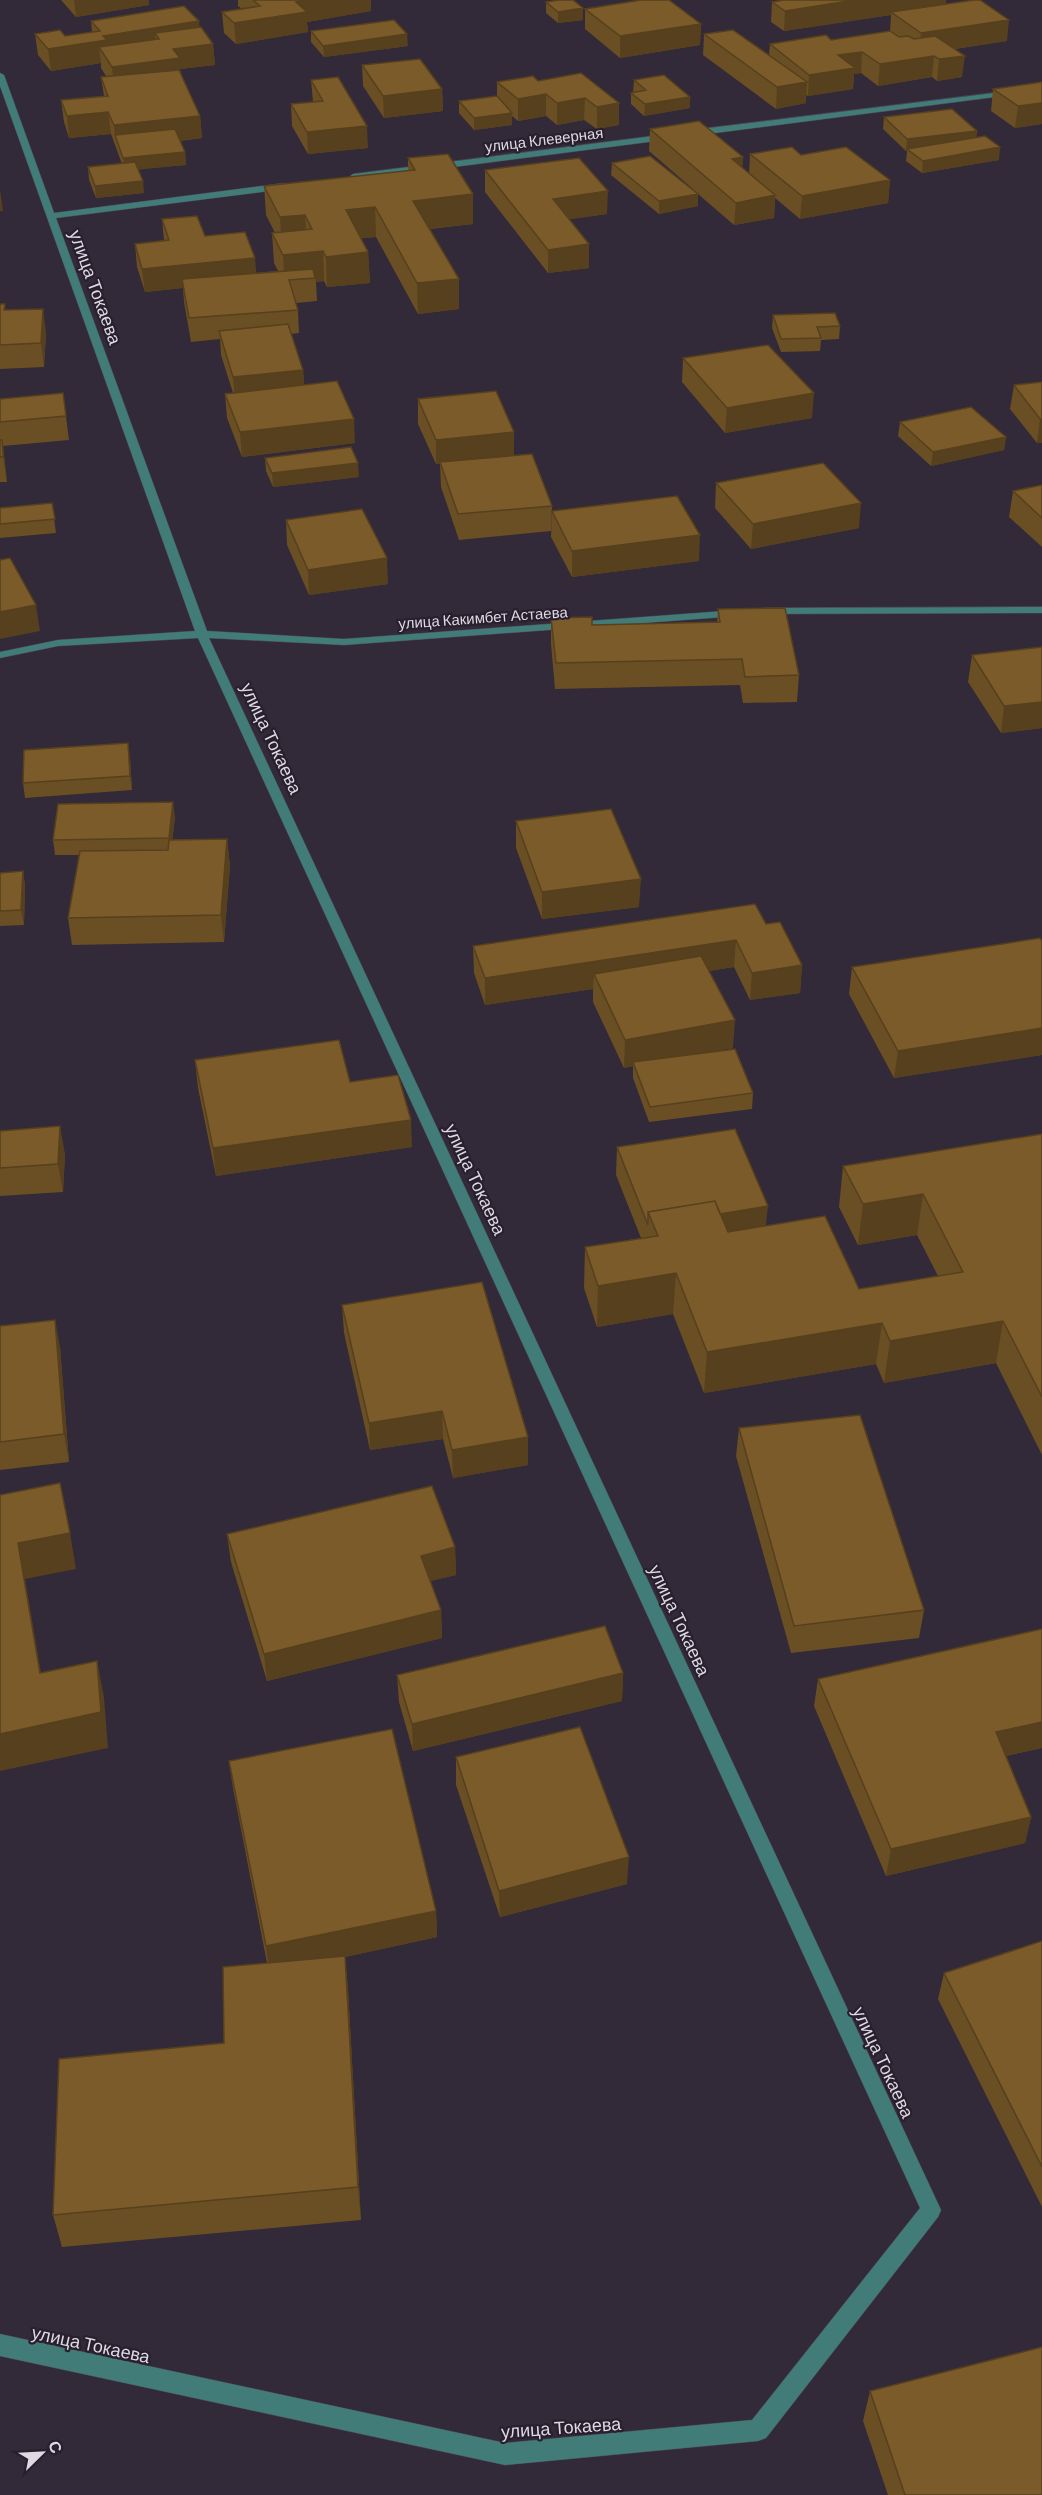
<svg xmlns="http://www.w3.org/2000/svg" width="1042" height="2495" viewBox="0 0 1042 2495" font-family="Barlow,sans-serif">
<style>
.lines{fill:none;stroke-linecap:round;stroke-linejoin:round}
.minor-casing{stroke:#4e4554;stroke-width:1}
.minor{fill:#417c79;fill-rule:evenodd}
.wall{fill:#6a4e24}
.shaded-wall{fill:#56401d}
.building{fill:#7b5b2a;stroke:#56401d;stroke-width:1.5}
.labels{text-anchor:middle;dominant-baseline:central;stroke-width:4.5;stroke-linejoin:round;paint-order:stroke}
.far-street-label{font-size:15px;fill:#ded9e3;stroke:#28202e}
.street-label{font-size:18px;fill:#ded9e3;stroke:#28202e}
</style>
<rect width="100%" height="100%" fill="#322939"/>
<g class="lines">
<g class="minor-casing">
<path id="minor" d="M 0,73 L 4,75 L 54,213 L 285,183 L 289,186 L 285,189 L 56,218 L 207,631 L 344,639 L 738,610 L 744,613 L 738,616 L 344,645 L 209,638 L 941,2210 L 938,2217 L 766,2438 L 758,2441 L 505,2465 L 0,2356 L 0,2334 L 505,2443 L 752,2420 L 920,2208 L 198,638 L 58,646 L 0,658 L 0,652 L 58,640 L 195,631 L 0,86 Z
M 1042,87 L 1042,91 L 692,136 L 688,133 L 692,130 Z
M 669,134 L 672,135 L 672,139 L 353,180 L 349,177 L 353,174 Z
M 1042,607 L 1042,613 L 765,614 L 759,611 L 765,608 Z"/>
</g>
<use href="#minor" class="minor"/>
</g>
<path class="wall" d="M 61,0 L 149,0 L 149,5 L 76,17 Z
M 238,0 L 371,0 L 371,11 L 307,22 L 308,32 L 236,44 L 224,33 L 222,12 L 242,9 L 238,6 Z
M 784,0 L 946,0 L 946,4 L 1007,41 L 955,49 L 962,77 L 937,81 L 932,77 L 878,86 L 861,73 L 854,74 L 853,89 L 808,96 L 806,95 L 806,103 L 776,109 L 703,55 L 704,34 L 769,55 L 770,44 L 831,40 L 890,31 L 891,15 L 784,31 L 771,22 L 772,2 Z
M 546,2 L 583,8 L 583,20 L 558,23 L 546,13 Z
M 585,9 L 701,24 L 700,45 L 620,58 L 585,29 Z
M 91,21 L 200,27 L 213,44 L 215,65 L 180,69 L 181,73 L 200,116 L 202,138 L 180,141 L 185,152 L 186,165 L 138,169 L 144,193 L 96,198 L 89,180 L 88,167 L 122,164 L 111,134 L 69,138 L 64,122 L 61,100 L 104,96 L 101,77 L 106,76 L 101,68 L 101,63 L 51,71 L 38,55 L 35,34 L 65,36 L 92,32 Z
M 311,31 L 408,46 L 324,57 L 311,42 Z
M 362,65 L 442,89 L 443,111 L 384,118 L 363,86 Z
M 311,80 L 368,148 L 308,154 L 292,126 L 291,104 L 313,102 Z
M 634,80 L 690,97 L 690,108 L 644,116 L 631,104 L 631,93 L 633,92 Z
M 538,81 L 619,103 L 619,125 L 597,129 L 584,120 L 557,125 L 546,116 L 518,121 L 512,116 L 512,125 L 474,130 L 459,113 L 459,101 L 497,96 L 497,82 Z
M 1042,82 L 1042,124 L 1015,128 L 991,111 L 993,89 Z
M 884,117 L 977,131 L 976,138 L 999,160 L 922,173 L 906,161 L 907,151 L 906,151 L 883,129 Z
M 650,129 L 743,157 L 742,168 L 749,174 L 750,154 L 801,155 L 890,180 L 888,203 L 800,219 L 775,198 L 774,218 L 734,225 L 698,194 L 698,206 L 659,214 L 611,175 L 612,163 L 694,190 L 649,151 Z
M 408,158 L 473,194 L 473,224 L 430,229 L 459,279 L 459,309 L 418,314 L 376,237 L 361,238 L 368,252 L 370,283 L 327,287 L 324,281 L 316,282 L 317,301 L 296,303 L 298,310 L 299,333 L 291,334 L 303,370 L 304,385 L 355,443 L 242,457 L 227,418 L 225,394 L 233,393 L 221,355 L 220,339 L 191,342 L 184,302 L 183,288 L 145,292 L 137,267 L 135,244 L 164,241 L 162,219 L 205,236 L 256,273 L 278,271 L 274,263 L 272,233 L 275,233 L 266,215 L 264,186 L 408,171 Z
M 485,170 L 607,214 L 569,219 L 589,244 L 589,268 L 548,273 L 485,192 Z
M 0,304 L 6,310 L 46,332 L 44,367 L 0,369 Z
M 773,315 L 840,326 L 839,339 L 821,340 L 820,351 L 781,352 L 772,328 Z
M 683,358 L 812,418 L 725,433 L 682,382 Z
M 1042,382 L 1042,443 L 1037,443 L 1010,409 L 1014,385 Z
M 63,393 L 69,440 L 3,446 L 7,482 L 0,482 L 0,399 Z
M 418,399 L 514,432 L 514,455 L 552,506 L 551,531 L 459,540 L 441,487 L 440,464 L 436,464 L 418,424 Z
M 900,422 L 1006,437 L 1004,450 L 931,466 L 898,436 Z
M 265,458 L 359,477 L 273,487 L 266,471 Z
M 716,483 L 859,528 L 751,549 L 715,508 Z
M 1042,485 L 1042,547 L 1009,517 L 1013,491 Z
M 52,503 L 56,533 L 0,538 L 0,508 Z
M 552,511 L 699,561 L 572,577 L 551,537 Z
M 286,520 L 388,584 L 309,595 L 287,545 Z
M 718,609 L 799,675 L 797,702 L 743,703 L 740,685 L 555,689 L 551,644 L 551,618 L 592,625 L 717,622 Z
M 1042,647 L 1042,728 L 1001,733 L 968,682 L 972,655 Z
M 130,758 L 132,790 L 25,798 L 23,783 Z
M 175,817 L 172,840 L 227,839 L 230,866 L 224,942 L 72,945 L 68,918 L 79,855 L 55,855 L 53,840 Z
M 516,821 L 639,907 L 542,919 L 516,848 Z
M 23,871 L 25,886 L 24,925 L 0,926 L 0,873 Z
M 766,924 L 802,965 L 800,993 L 750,1000 L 734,967 L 709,971 L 733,1048 L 700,1054 L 753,1093 L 752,1109 L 649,1122 L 633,1078 L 633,1066 L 624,1068 L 593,1002 L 593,989 L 485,1005 L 474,973 L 473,946 Z
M 1042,941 L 1042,1055 L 894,1078 L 849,994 L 852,967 Z
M 195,1060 L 350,1082 L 412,1147 L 216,1176 L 198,1088 Z
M 0,1131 L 65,1154 L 63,1192 L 0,1196 Z
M 1042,1134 L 1042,1455 L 996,1363 L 884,1383 L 876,1364 L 704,1393 L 673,1314 L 597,1327 L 584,1288 L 585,1247 L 641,1238 L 616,1175 L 617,1147 L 766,1225 L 859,1289 L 938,1276 L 917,1235 L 858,1245 L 839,1207 L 843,1166 Z
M 342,1305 L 528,1437 L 528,1465 L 453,1478 L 443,1439 L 370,1450 L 344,1333 Z
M 0,1326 L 60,1347 L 69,1462 L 0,1470 Z
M 739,1428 L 924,1610 L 919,1638 L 791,1653 L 736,1456 Z
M 227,1534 L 455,1547 L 456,1575 L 430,1581 L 441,1610 L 442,1638 L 267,1681 L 231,1562 Z
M 623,1673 L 622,1701 L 413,1751 L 399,1702 L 397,1675 Z
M 818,1679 L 1042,1748 L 1006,1756 L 1031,1817 L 1025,1843 L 886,1876 L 814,1706 Z
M 456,1757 L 627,1884 L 500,1917 L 456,1785 Z
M 229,1761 L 436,1911 L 437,1937 L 345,1957 L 348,1990 L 361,2220 L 62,2247 L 53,2215 L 224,2043 L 267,1963 L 233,1788 Z
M 1042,1941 L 1042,2207 L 938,1999 L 944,1973 Z
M 870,2391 L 1042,2495 L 888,2495 L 863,2421 Z"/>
<path class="shaded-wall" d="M 74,0 L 149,0 L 149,5 L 76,17 Z
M 311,0 L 371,0 L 371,11 L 307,22 L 308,32 L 236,44 L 234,23 L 296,2 Z
M 855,0 L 946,0 L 946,6 L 891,12 L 891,15 L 784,31 L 785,11 Z
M 583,8 L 583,20 L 558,23 L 558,12 Z
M 1009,20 L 1007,41 L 919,54 L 921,33 Z
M 199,21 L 201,41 L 159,39 L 155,33 L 156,49 L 99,47 L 101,63 L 51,71 L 48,49 L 103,36 Z
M 701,24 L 700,45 L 620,58 L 620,36 Z
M 407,34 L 408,46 L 324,57 L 323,46 Z
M 213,44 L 215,65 L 180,69 L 181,80 L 114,88 L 112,67 L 173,49 Z
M 862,52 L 861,73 L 854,74 L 853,89 L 808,96 L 809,75 L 838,55 Z
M 934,56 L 932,77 L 878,86 L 880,64 Z
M 965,56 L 962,77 L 937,81 L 939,59 Z
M 807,82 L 806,103 L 776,109 L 777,87 Z
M 442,89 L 443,111 L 384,118 L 383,96 Z
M 546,94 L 546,116 L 518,121 L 518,99 Z
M 690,97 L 690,108 L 644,116 L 645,104 Z
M 585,98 L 584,120 L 557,125 L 557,103 Z
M 619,103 L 619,125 L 597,129 L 597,107 Z
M 1042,103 L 1042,124 L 1015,128 L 1018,106 Z
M 108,112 L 111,134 L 69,138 L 67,116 Z
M 512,113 L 512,125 L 474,130 L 474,118 Z
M 200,116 L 202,138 L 119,147 L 115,135 L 114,125 Z
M 367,126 L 368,148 L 308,154 L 307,132 Z
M 977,131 L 975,143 L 907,149 L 907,151 L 906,151 L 907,139 Z
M 1000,147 L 999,160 L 922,173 L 923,161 Z
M 185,152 L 186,165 L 125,171 L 123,158 Z
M 743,157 L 742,179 L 732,159 Z
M 890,180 L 888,203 L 800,219 L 802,196 Z
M 143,181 L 144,193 L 96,198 L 95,186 Z
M 0,189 L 3,211 L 0,211 Z
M 608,191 L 607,214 L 552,222 L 553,199 Z
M 473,194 L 473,224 L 414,230 L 413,201 Z
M 698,194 L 698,206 L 659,214 L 659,201 Z
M 775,195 L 774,218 L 734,225 L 736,203 Z
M 375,207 L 376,237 L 347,240 L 346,210 Z
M 305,215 L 307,244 L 282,247 L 280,217 Z
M 589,244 L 589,268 L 548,273 L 548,250 Z
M 323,251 L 324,281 L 316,282 L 315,278 L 289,280 L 285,286 L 283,255 Z
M 368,252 L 370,283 L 327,287 L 326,257 Z
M 255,258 L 257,281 L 182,279 L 183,288 L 145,292 L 142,269 Z
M 459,279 L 459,309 L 418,314 L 417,283 Z
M 43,309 L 46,332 L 44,367 L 41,343 Z
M 303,370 L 305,394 L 235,401 L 233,377 Z
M 814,393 L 812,418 L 725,433 L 727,408 Z
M 354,419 L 355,443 L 242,457 L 240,432 Z
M 1040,419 L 1042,419 L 1042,443 L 1037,443 Z
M 514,432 L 514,456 L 440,462 L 440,464 L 436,464 L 436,440 Z
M 1006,437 L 1004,450 L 931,466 L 933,452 Z
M 2,440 L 5,464 L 7,482 L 3,457 Z
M 358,463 L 359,477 L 273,487 L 272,473 Z
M 861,503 L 859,528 L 751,549 L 753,524 Z
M 700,535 L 699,561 L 572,577 L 572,551 Z
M 387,558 L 388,584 L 309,595 L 308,570 Z
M 36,605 L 40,631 L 0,639 L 0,612 Z
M 1042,702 L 1042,728 L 1001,733 L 1004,706 Z
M 128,743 L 130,758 L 132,790 L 130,776 Z
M 173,802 L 175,817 L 171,852 L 169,838 Z
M 227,839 L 230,866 L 224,942 L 221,915 Z
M 23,871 L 25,886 L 24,925 L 21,910 Z
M 641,879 L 639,907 L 542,919 L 542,892 Z
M 736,940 L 734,967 L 600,988 L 594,974 L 593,989 L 485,1005 L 485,978 Z
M 802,965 L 800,993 L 750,1000 L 752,973 Z
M 735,1020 L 733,1048 L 635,1066 L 633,1062 L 633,1066 L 624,1068 L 625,1040 Z
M 1042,1028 L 1042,1055 L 894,1078 L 898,1051 Z
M 411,1120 L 412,1147 L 216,1176 L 213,1148 Z
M 60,1126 L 65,1154 L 63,1192 L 58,1164 Z
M 923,1194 L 917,1235 L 858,1245 L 863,1204 Z
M 768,1206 L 765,1234 L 658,1236 L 653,1224 Z
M 676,1273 L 673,1314 L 597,1327 L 598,1286 Z
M 55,1320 L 60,1347 L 69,1462 L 64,1434 Z
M 1003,1321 L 996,1363 L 884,1383 L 890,1341 Z
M 882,1323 L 876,1364 L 704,1393 L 707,1352 Z
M 442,1411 L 443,1439 L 370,1450 L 369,1423 Z
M 528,1437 L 528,1465 L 453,1478 L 452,1450 Z
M 70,1533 L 76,1569 L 25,1579 L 47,1709 L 40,1673 L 18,1543 Z
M 455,1547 L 456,1575 L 422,1583 L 421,1556 Z
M 441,1610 L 442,1638 L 267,1681 L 264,1654 Z
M 97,1661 L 104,1697 L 108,1748 L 0,1771 L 0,1734 Z
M 623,1673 L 622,1701 L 413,1751 L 412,1724 Z
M 1042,1722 L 1042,1748 L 990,1759 L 996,1732 Z
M 1031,1817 L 1025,1843 L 886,1876 L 891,1849 Z
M 629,1857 L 627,1884 L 500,1917 L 499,1891 Z
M 436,1911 L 437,1937 L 345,1957 L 348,1990 L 361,2220 L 358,2187 L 269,1973 L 266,1946 Z"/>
<path class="building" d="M 253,0 L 311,0 L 296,2 L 307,12 L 234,23 L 222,12 L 260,6 Z
M 559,0 L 573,0 L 583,8 L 558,12 L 546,2 Z
M 641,0 L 669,0 L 701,24 L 620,36 L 585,9 Z
M 784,0 L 855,0 L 785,11 L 772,2 Z
M 974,0 L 980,0 L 1009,20 L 921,33 L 891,12 Z
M 184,6 L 199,21 L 103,36 L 107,40 L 48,49 L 35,34 L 60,30 L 65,36 L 100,31 L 91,21 Z
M 394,20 L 407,34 L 323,46 L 311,31 Z
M 201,27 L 213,44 L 173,49 L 180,58 L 112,67 L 99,47 L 159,39 L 155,33 Z
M 733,30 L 807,82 L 777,87 L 704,34 Z
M 890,31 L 899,37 L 908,36 L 914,39 L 935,36 L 965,56 L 939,59 L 934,56 L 880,64 L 862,52 L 838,55 L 855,68 L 809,75 L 770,44 L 826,35 L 831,40 Z
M 420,59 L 442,89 L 383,96 L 362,65 Z
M 179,70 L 200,116 L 114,125 L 108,112 L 67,116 L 61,100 L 108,96 L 101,77 Z
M 581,73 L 619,103 L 597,107 L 585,98 L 557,103 L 546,94 L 518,99 L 497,82 L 533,76 L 538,81 Z
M 664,75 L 690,97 L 645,104 L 631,93 L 646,90 L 634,80 Z
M 338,77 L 367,126 L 307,132 L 291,104 L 323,101 L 311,80 Z
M 1042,82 L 1042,103 L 1018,106 L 993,89 Z
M 497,96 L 512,113 L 474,118 L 459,101 Z
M 952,109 L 977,131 L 907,139 L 884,117 Z
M 699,121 L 743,157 L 732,159 L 775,195 L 736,203 L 650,129 Z
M 175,129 L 185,152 L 123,158 L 115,135 Z
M 985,136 L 1000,147 L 923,161 L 907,149 Z
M 792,147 L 801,155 L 846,147 L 890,180 L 802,196 L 750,154 Z
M 448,154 L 473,194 L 413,201 L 459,279 L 417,283 L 375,207 L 346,210 L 368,252 L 326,257 L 323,251 L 283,255 L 272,233 L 312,229 L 305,215 L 280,217 L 264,186 L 415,170 L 408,158 Z
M 650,156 L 698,194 L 659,201 L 612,163 Z
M 579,158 L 608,191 L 553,199 L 589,244 L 548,250 L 485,170 Z
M 135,162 L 143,181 L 95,186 L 88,167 Z
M 197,216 L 205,236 L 245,232 L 255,258 L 142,269 L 135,244 L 169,240 L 162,219 Z
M 313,269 L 315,278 L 289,280 L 298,310 L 189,318 L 182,279 Z
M 0,304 L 5,304 L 4,310 L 43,309 L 41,343 L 0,345 Z
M 835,313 L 840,326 L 817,327 L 821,338 L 781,339 L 773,315 Z
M 288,324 L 303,370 L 233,377 L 219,331 Z
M 768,345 L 814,393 L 727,408 L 683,358 Z
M 337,381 L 354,419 L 240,432 L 225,394 Z
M 1042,382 L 1042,419 L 1040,419 L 1014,385 Z
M 496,391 L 514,432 L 436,440 L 418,399 Z
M 63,393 L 66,416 L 0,422 L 0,399 Z
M 971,407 L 1006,437 L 933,452 L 900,422 Z
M 0,440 L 2,440 L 3,457 L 0,457 Z
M 351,447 L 358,463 L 272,473 L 265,458 Z
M 532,454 L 552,506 L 458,514 L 440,462 Z
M 823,463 L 861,503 L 753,524 L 716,483 Z
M 1042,485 L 1042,518 L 1013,491 Z
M 677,496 L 700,535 L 572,551 L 552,511 Z
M 52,503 L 55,519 L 0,524 L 0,508 Z
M 362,509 L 387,558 L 308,570 L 286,520 Z
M 10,558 L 36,605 L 0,612 L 0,560 Z
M 785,608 L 799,675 L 745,677 L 742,659 L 556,663 L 551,618 L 592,617 L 592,625 L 720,622 L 718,609 Z
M 1042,647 L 1042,702 L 1004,706 L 972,655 Z
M 128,743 L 130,776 L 23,783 L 24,750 Z
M 173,802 L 169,838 L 53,840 L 58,804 Z
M 611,809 L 641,879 L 542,892 L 516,821 Z
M 227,839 L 221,915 L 68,918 L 80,851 L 168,850 L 169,840 Z
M 23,871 L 21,910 L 0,911 L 0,873 Z
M 755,904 L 766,924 L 780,922 L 802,965 L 752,973 L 736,940 L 485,978 L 473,946 Z
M 1040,938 L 1042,941 L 1042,1028 L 898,1051 L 852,967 Z
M 701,956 L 735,1020 L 625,1040 L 594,974 Z
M 339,1040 L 350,1082 L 398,1075 L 411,1120 L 213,1148 L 195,1060 Z
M 735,1049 L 753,1093 L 650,1107 L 633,1062 Z
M 60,1126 L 58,1164 L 0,1168 L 0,1131 Z
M 735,1129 L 768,1206 L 720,1214 L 715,1201 L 648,1212 L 648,1225 L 617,1147 Z
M 1042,1134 L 1042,1397 L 1003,1321 L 890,1341 L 882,1323 L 707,1352 L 676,1273 L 598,1286 L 585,1247 L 658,1236 L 648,1212 L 715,1201 L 728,1232 L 825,1216 L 859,1289 L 963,1272 L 923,1194 L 863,1204 L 843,1166 Z
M 482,1282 L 528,1437 L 452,1450 L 442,1411 L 369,1423 L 342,1305 Z
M 55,1320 L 64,1434 L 0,1442 L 0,1326 Z
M 860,1415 L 924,1610 L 794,1626 L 739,1428 Z
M 60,1483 L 70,1533 L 18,1543 L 40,1673 L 97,1661 L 101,1712 L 0,1734 L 0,1495 Z
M 432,1486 L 455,1547 L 421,1556 L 441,1610 L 264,1654 L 227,1534 Z
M 605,1626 L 623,1673 L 412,1724 L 397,1675 Z
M 1042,1629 L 1042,1722 L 996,1732 L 1031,1817 L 891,1849 L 818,1679 Z
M 580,1727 L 629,1857 L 499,1891 L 456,1757 Z
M 392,1729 L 436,1911 L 266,1946 L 229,1761 Z
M 1042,1941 L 1042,2167 L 944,1973 Z
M 345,1956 L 358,2187 L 53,2215 L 59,2059 L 224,2043 L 223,1967 Z
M 1042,2347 L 1042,2495 L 905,2495 L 870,2391 Z"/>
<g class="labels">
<g class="far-street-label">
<text transform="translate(544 139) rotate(-7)">улица Клеверная</text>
<text transform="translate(483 617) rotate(-4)">улица Какимбет Астаева</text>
</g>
<g class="street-label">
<text transform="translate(96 287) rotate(70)">улица Токаева</text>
<text transform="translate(272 738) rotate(65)">улица Токаева</text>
<text transform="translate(476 1179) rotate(65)">улица Токаева</text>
<text transform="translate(680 1620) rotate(65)">улица Токаева</text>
<text transform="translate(884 2062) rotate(65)">улица Токаева</text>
<text transform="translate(91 2344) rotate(12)">улица Токаева</text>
<text transform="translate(561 2427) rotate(-4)">улица Токаева</text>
</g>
</g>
<g transform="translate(42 2453) rotate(66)" stroke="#28202e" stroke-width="4.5" paint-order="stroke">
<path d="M0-4.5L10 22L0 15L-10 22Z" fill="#ded9e3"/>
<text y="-9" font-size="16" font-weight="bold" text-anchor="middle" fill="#ded9e3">С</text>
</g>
</svg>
